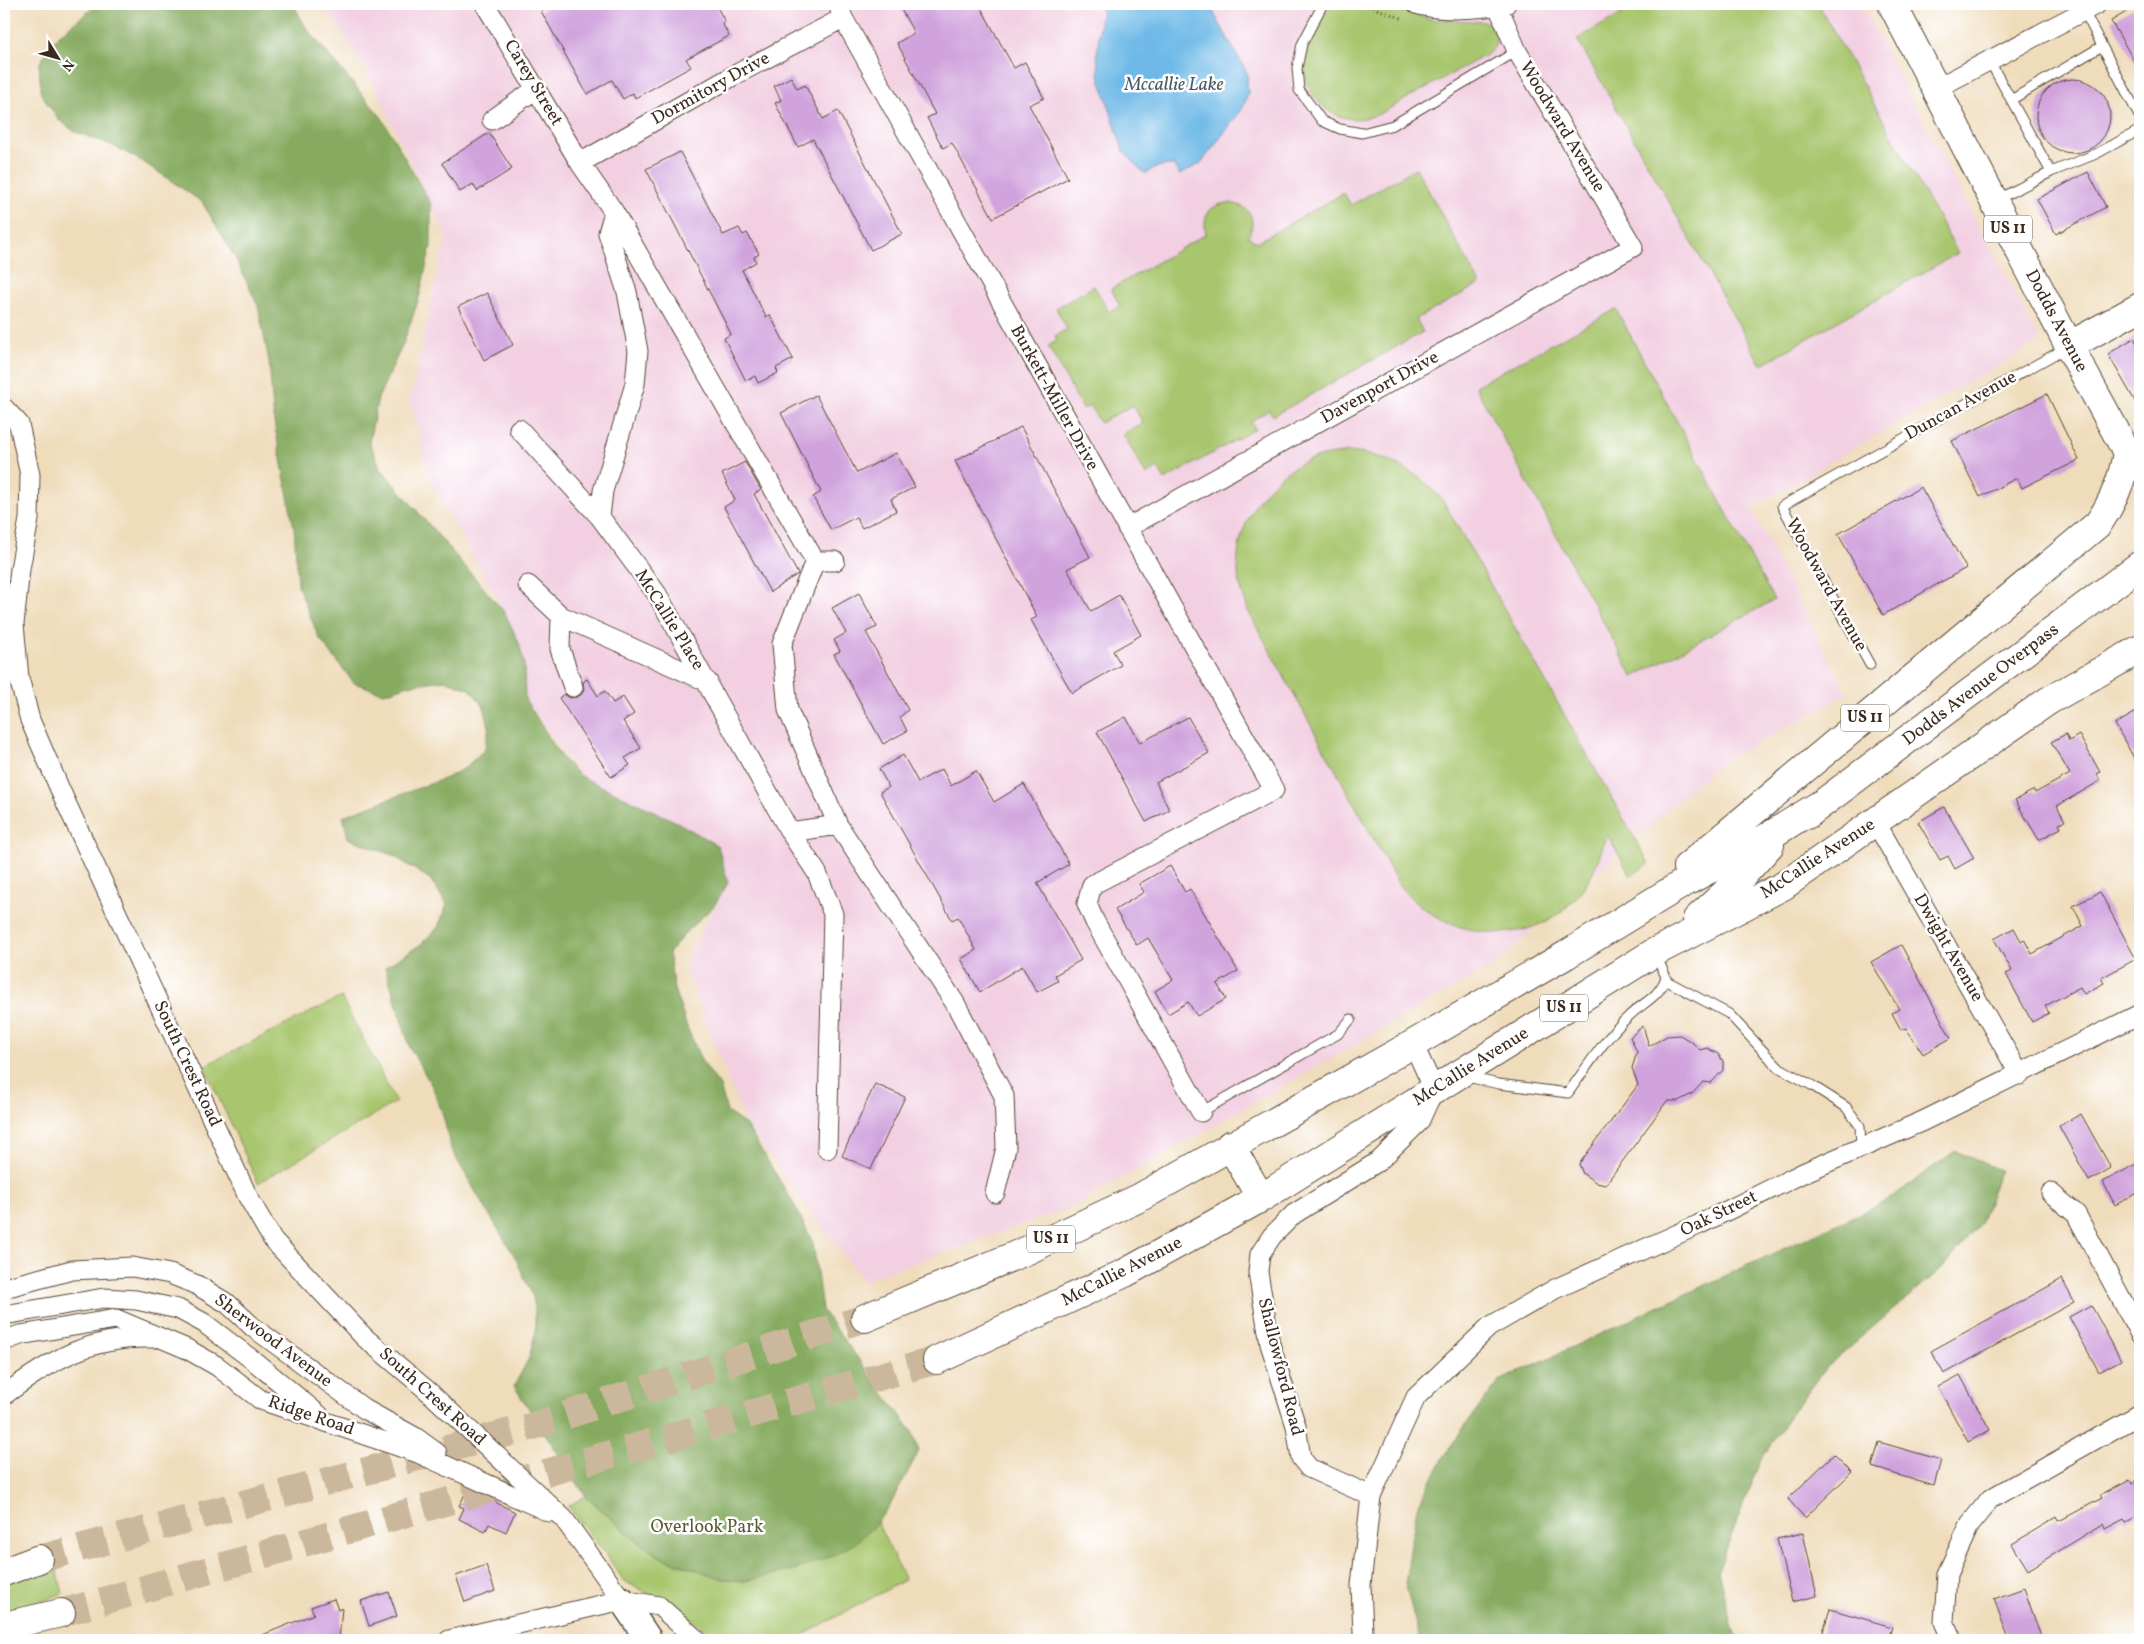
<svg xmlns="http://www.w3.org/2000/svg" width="2144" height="1644" viewBox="0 0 2144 1644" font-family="Vollkorn,serif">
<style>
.built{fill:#f2cfe1}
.green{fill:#a8c66e;stroke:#727846}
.forest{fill:#86ab61;stroke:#606a40}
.water{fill:#6eb9e7;stroke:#547282}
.building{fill:#d0a3dd}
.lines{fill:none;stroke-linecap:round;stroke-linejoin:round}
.primary-tunnel{stroke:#cbb89c;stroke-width:28;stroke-dasharray:28 14;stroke-linecap:butt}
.lane-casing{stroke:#564536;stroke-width:11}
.street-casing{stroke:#564536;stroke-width:21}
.secondary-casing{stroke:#564536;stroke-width:29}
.primary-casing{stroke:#564536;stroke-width:30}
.path{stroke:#564536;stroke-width:3;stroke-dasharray:1 4;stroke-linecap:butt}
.lane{stroke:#fff;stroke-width:9}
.street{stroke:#fff;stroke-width:19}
.secondary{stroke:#fff;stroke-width:26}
.primary{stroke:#fff;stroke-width:28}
.labels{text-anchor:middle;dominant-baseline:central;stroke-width:5;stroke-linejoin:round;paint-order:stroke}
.shield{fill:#fff;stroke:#766a62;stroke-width:1}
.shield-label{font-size:16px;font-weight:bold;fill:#3b2a1e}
.street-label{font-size:18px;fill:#3b2a1e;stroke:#fff}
.park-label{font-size:18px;fill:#5c5936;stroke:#fff}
.water-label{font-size:19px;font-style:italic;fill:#4d5c64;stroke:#fff}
</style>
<rect width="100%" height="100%" fill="#fff"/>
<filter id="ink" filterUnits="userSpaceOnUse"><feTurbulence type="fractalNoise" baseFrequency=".02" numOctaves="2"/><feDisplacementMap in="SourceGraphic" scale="10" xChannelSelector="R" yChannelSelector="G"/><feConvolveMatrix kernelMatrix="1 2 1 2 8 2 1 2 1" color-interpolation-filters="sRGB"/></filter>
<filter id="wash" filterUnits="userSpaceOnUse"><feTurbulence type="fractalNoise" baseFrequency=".0096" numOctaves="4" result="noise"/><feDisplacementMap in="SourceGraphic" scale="20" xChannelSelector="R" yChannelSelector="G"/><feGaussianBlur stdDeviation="1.12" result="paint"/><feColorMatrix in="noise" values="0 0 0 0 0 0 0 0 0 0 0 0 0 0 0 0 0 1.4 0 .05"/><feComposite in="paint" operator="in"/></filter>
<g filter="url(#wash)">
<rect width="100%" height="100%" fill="#efdcbb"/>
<path class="built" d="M 324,4 L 1861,4 L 2040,341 L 1751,508 L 1847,694 L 1719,764 L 1494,965 L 1070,1208 L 863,1281 L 746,1125 L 684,966 L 694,944 L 728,883 L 718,846 L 677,822 L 580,776 L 525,699 L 524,663 L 519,643 L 505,613 L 429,478 L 410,400 L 446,235 L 368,73 Z"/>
<path class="green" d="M 1332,4 L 1381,4 L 1434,20 L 1478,21 L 1489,23 L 1496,35 L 1496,45 L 1488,54 C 1462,68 1437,82 1411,96 C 1397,104 1382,115 1366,118 C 1343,122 1323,112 1311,92 C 1294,64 1316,28 1332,4 Z
M 1639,4 L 1818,4 L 1958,253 L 1761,365 L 1577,39 Z
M 1416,168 L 1480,284 L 1416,319 L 1423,332 L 1273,416 L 1269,410 L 1251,421 L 1255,429 L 1165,480 L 1158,468 L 1146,475 L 1123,434 L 1143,423 L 1133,405 L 1100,423 L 1090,406 L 1083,409 L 1048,346 L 1057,341 L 1055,336 L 1067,329 L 1056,308 L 1094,286 L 1109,312 L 1120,306 L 1111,289 L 1206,234 C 1195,188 1270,197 1248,237 L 1257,242 L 1344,193 L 1351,205 Z
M 1616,309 L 1774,600 L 1633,677 L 1475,386 Z
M 1350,452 C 1391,456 1414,470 1442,499 L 1649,864 L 1631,876 L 1607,834 C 1600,857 1593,876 1578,895 C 1530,954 1443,939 1399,885 L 1248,611 C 1245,599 1239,586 1238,574 C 1233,527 1265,477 1309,460 C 1323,455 1336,454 1350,452 Z
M 341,997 L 396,1102 L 258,1183 L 204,1066 Z
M 704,1431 L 875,1518 L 905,1580 L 793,1640 L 719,1640 L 680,1610 L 624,1581 L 606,1555 L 568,1506 Z
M 56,1568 L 63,1593 L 38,1603 L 4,1613 L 4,1583 Z"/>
<path class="forest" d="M 98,4 L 293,4 L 307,29 L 382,118 L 431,204 L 431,246 L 419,298 L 403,344 L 378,398 L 369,442 L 382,470 L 505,613 L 519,643 L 524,663 L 525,699 L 562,758 L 580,776 L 677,822 L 718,846 L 728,883 L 714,906 L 687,931 L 669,953 L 674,989 L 687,1027 L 701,1060 L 720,1086 L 727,1112 L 746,1125 L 795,1206 L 813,1243 L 822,1310 L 912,1431 L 919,1451 L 889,1507 L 874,1526 L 854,1544 L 830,1557 L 797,1569 L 745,1581 L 723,1579 L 660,1557 L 628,1534 L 585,1495 L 514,1386 L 529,1358 L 536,1330 L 533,1297 L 515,1257 L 469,1181 L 451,1149 L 443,1115 L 433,1088 L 410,1048 L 385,967 L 420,945 L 438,927 L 447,905 L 430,879 L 392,855 L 348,838 L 343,816 L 446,778 L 465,768 L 485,749 L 489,726 L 484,707 L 470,689 L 444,680 L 409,685 L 384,693 L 354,683 L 319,638 L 298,586 L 294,528 L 274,422 L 269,361 L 258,306 L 236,259 L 202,202 L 142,161 L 110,144 L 75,132 L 58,119 L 41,94 L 39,64 L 58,36 Z
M 1955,1151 L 2000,1170 L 1980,1224 L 1940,1270 L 1826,1367 L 1794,1410 L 1759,1463 L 1718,1571 L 1731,1625 L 1740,1640 L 1420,1640 L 1405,1583 L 1417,1507 L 1452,1443 L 1499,1381 L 1888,1200 Z"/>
<path class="water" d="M 1102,4 L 1206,4 L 1212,10 L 1247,73 L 1248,94 L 1243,108 L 1201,163 L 1180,175 L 1173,165 C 1161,165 1154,167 1145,174 L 1123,151 L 1099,75 L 1097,53 Z"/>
<g id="blocks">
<path class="building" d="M 553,4 L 715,4 L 725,21 L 722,23 L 729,36 L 686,59 L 691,67 L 635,98 L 633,93 L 623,99 L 612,80 L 587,94 L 541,11 Z
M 898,4 L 979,4 L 1014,68 L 1025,62 L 1044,98 L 1029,105 L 1068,178 L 993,218 L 952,143 L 943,148 L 927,118 L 935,114 L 897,43 L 914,33 Z
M 2140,4 L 2140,71 L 2111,21 Z
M 791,77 L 797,89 L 805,85 L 823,119 L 838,111 L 902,234 L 871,250 L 813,139 L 798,147 L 775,103 L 781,100 L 774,86 Z
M2036 116a37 37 0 1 1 74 0a37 37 0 1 1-74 0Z
M 489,133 L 512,169 L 477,191 L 473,184 L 460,192 L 442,163 Z
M 680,152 L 723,235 L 739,228 L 743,235 L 747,233 L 759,254 L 754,257 L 756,262 L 742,270 L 766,317 L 770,315 L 793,359 L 776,368 L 778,373 L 758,383 L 755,376 L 746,381 L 724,338 L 731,334 L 646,169 Z
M 2088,172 L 2106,207 L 2056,234 L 2037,199 Z
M 487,293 L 513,345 L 484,360 L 458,307 Z
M 2134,338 L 2140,349 L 2140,410 L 2108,354 Z
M 2047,394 L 2079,460 L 2022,488 L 2017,478 L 1980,497 L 1952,441 Z
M 816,395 L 857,473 L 896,453 L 915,487 L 891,499 L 896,511 L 862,528 L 856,517 L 831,530 L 813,497 L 821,492 L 781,413 Z
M 1021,427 L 1090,557 L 1067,569 L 1091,611 L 1119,595 L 1141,635 L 1113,651 L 1121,665 L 1072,693 L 1031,620 L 1037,617 L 955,461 Z
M 745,462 L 761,490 L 754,494 L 798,574 L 770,592 L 724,507 L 735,500 L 722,474 Z
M 1921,487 L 1966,568 L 1883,615 L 1838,534 Z
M 859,593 L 877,627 L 866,632 L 908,710 L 900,717 L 907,731 L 883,744 L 834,654 L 840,651 L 834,640 L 846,633 L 832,608 Z
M 587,679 L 598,696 L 605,691 L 613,703 L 623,697 L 634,714 L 623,721 L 641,748 L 625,758 L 630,765 L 611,777 L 559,698 L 564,694 L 570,698 L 577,697 L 582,694 L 584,689 L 583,682 Z
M 2140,710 L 2140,769 L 2115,724 Z
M 1126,717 L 1140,743 L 1188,717 L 1209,753 L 1156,782 L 1169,810 L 1146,822 L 1097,732 Z
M 2066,734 L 2069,741 L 2079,735 L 2100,772 L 2097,774 L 2100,781 L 2057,806 L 2065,821 L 2059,824 L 2061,828 L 2039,840 L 2015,800 L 2034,790 L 2035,793 L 2070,774 L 2051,742 Z
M 903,755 L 918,782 L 942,769 L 951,786 L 976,771 L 994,802 L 1024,784 L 1069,864 L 1037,883 L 1081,960 L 1055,975 L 1058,981 L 1037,992 L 1022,966 L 980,992 L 961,959 L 976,950 L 958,917 L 952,920 L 880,792 L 889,787 L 879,769 Z
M 1944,807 L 1974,858 L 1955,869 L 1948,856 L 1940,860 L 1918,822 Z
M 1170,866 L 1185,892 L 1190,889 L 1238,971 L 1217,984 L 1226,999 L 1197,1016 L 1188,1002 L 1168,1014 L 1155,991 L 1173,980 L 1148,938 L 1137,945 L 1115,910 L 1144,892 L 1139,884 Z
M 2100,892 L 2136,959 L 2101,978 L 2104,983 L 2084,994 L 2080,987 L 2045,1006 L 2049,1013 L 2032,1022 L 2006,974 L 2012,971 L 1994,939 L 2014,928 L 2021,941 L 2024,939 L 2032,954 L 2083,926 L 2073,906 Z
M 1901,945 L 1951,1038 L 1923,1054 L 1906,1028 L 1901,1030 L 1892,1013 L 1899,1009 L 1871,962 Z
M 1643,1026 L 1649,1046 L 1667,1036 L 1680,1035 L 1693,1043 L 1700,1050 L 1707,1048 L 1718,1054 L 1723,1061 L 1723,1070 L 1711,1083 L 1703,1082 L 1692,1094 L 1678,1101 L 1667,1101 L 1605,1185 L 1597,1183 L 1583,1174 L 1579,1164 L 1638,1085 L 1632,1068 L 1637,1052 L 1630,1037 Z
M 875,1084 L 905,1097 L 871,1169 L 842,1156 Z
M 2081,1114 L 2111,1168 L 2089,1181 L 2059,1126 Z
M 2140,1162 L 2140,1192 L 2115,1205 L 2103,1182 Z
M 2062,1279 L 2074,1302 L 1944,1374 L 1931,1351 Z
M 2091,1305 L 2121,1360 L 2099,1372 L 2069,1317 Z
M 1960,1375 L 1990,1430 L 1968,1442 L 1938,1387 Z
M 1879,1442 L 1941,1460 L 1934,1486 L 1872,1467 Z
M 1834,1454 L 1852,1472 L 1805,1518 L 1788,1499 Z
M 2130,1479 L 2132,1483 L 2140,1479 L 2140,1515 L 2126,1522 L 2124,1519 L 2105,1529 L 2103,1524 L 2028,1570 L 2012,1544 L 2057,1517 L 2059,1521 L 2102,1498 L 2100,1495 Z
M 467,1490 L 473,1490 L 493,1499 L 497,1503 L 515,1512 L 506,1532 L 489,1524 L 485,1532 L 459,1519 L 464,1508 L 459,1506 Z
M 1803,1533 L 1817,1596 L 1792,1602 L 1777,1539 Z
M 486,1565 L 495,1591 L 465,1602 L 456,1576 Z
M 2024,1588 L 2042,1640 L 2009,1640 L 1994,1599 Z
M 389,1592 L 397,1616 L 369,1626 L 361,1601 Z
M 334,1599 L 338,1610 L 342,1608 L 339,1640 L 250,1640 L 314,1614 L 311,1607 Z
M 1830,1609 L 1892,1627 L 1888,1640 L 1840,1640 L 1822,1635 Z"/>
</g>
</g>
<g filter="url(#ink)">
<use href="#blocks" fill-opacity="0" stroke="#564536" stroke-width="1"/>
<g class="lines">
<path class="primary-tunnel" d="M 39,1559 L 533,1426 L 865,1318
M 61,1613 L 937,1360"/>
<g class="lane-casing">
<path id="lane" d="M 1323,4 L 1302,44 L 1297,68 L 1299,90 L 1322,121 L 1340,129 L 1362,133 L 1393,125 L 1517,51
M 2102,46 L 2140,118
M 1989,60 L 2051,172 L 1996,200
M 2011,100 L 2102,46 L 2084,11
M 2051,172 L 2096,154 L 2140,130
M 1870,665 L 1782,506 L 2066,348
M 1665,980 L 1729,1014 L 1778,1067 L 1813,1086 L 1846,1107 L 1860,1126 L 1861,1148
M 1467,1077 L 1499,1084 L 1568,1093 C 1587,1067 1605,1038 1629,1016 C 1643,1002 1659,998 1666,977 L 1656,955
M 1201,1112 L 1338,1034 L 1351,1019"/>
</g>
<g class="street-casing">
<path id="street" d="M 485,4 L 580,163 L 614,212 L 815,561 L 835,561
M 838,4 L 843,18 L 1274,790 L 1092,885 L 1087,904 L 1095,922 L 1201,1112
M 1416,4 C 1440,12 1481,9 1506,4
M 1935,89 L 2097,4
M 492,120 L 536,89
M 580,163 L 733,76 L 843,18
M 4,408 L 19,424 L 30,475 L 29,519 L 20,569 L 14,624 L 19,678 L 30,720 L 62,794 L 248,1197 L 273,1240 L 364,1337 L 428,1391 L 564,1519 L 622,1600
M 519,429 L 600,517 L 657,594 L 790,832 L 817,873 L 833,914 L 827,1149
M 600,517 L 603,491 L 635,384 L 638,351 L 627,292 L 608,233 L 614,212
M 1127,528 L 1633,247 L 1517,51 L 1497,4
M 815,561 L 782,644 L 788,710 L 838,825 L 955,1003 L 1004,1096 L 1006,1148 L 995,1193
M 528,585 L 561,616 L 560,649 L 573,687
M 561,616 L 708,682
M 1875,821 L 2020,1075
M 790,832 L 838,825
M 2051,1193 L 2076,1214 L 2140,1334
M 4,1288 L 72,1270 L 132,1267 L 170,1274 L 197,1285 L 228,1304 L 254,1328 L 366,1410 L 415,1437 L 437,1453
M 4,1315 L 104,1298 L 136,1300 L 178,1309 L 204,1323 L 254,1361 L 319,1415
M 4,1341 L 20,1335 L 116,1319 L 187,1349 L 217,1366 L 261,1400 L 418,1453 L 549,1512
M 4,1395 C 53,1359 90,1336 154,1338
M 1371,1496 L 1309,1468 L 1301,1458 L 1296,1426 L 1270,1344 L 1258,1272 L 1260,1254 L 1272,1236 L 1294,1214 L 1379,1161 L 1419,1122 L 1434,1089 L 1413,1044
M 449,1640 L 622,1600 L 659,1606 L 697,1640
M 1366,1640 L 1363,1633 L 1361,1585 L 1371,1496 L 1416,1397 L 1489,1327 L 1555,1289 L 1698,1225 L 1803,1173 L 1923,1121 L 2140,1014
M 1952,1640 L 1944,1622 L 1947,1574 L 1970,1524 L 1990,1499 L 2140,1414"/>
</g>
<g class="secondary-casing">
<path id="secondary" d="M 622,1600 L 649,1640"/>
</g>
<g class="primary-casing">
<path id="primary" d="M 1892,4 L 2069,346 L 2135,467
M 2069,346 L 2140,307
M 1807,815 L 2140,565
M 1687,867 L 2098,524 C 2114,501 2123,479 2127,452
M 1697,919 L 1735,884 L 1770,845
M 1230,1145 L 1261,1198
M 865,1318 L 1028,1250 L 1139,1198 L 1413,1044 L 1566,955 L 1682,884 L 1753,846 L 1821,804
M 937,1360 L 1125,1273 L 1261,1198 L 1655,952 L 1783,886 L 2048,701 L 2140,649
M 4,1572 L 39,1559
M 4,1626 L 61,1613"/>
</g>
<path class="path" d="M 1363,4 L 1404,19"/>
<use href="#lane" class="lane"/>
<use href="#street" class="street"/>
<use href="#secondary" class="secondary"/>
<use href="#primary" class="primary"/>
</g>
</g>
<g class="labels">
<g class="shield">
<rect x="1984" y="215.5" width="48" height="27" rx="4"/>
<rect x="1841" y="704.5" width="48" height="27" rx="4"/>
<rect x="1540" y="994.5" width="48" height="27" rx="4"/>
<rect x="1027" y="1225.5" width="48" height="27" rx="4"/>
</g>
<g class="shield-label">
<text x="2008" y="229">US 11</text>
<text x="1865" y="718">US 11</text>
<text x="1564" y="1008">US 11</text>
<text x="1051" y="1239">US 11</text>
</g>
<g class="street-label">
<text transform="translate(533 83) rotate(59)">Carey Street</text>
<text transform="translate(711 89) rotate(-29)">Dormitory Drive</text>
<text transform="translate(1562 127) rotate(59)">Woodward Avenue</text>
<text transform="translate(2056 321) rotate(62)">Dodds Avenue</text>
<text transform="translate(1380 388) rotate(-29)">Davenport Drive</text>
<text transform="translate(1054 398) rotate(61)">Burkett-Miller Drive</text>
<text transform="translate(1961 406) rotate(-29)">Duncan Avenue</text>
<text transform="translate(1826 585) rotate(61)">Woodward Avenue</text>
<text transform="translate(669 620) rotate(58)">McCallie Place</text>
<text transform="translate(1981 685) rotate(-37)">Dodds Avenue Overpass</text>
<text transform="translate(1818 859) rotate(-33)">McCallie Avenue</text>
<text transform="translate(1948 948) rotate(60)">Dwight Avenue</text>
<text transform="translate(187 1064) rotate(65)">South Crest Road</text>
<text transform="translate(1471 1067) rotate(-32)">McCallie Avenue</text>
<text transform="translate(1719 1214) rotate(-26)">Oak Street</text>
<text transform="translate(1122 1272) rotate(-27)">McCallie Avenue</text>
<text transform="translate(273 1341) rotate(37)">Sherwood Avenue</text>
<text transform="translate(1280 1367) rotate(76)">Shallowford Road</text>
<text transform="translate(432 1397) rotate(42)">South Crest Road</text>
<text transform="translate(311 1416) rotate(19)">Ridge Road</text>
</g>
<g class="park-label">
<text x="707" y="1527">Overlook Park</text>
</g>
<g class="water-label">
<text x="1174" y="85">Mccallie Lake</text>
</g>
</g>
<rect width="2144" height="1644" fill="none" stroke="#fff" stroke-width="20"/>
<g transform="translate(58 58) rotate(127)" stroke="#ffffff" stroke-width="4" paint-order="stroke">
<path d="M0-4L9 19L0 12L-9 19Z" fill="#3b2a1e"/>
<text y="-8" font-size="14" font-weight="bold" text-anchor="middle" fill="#3b2a1e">N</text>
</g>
</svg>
